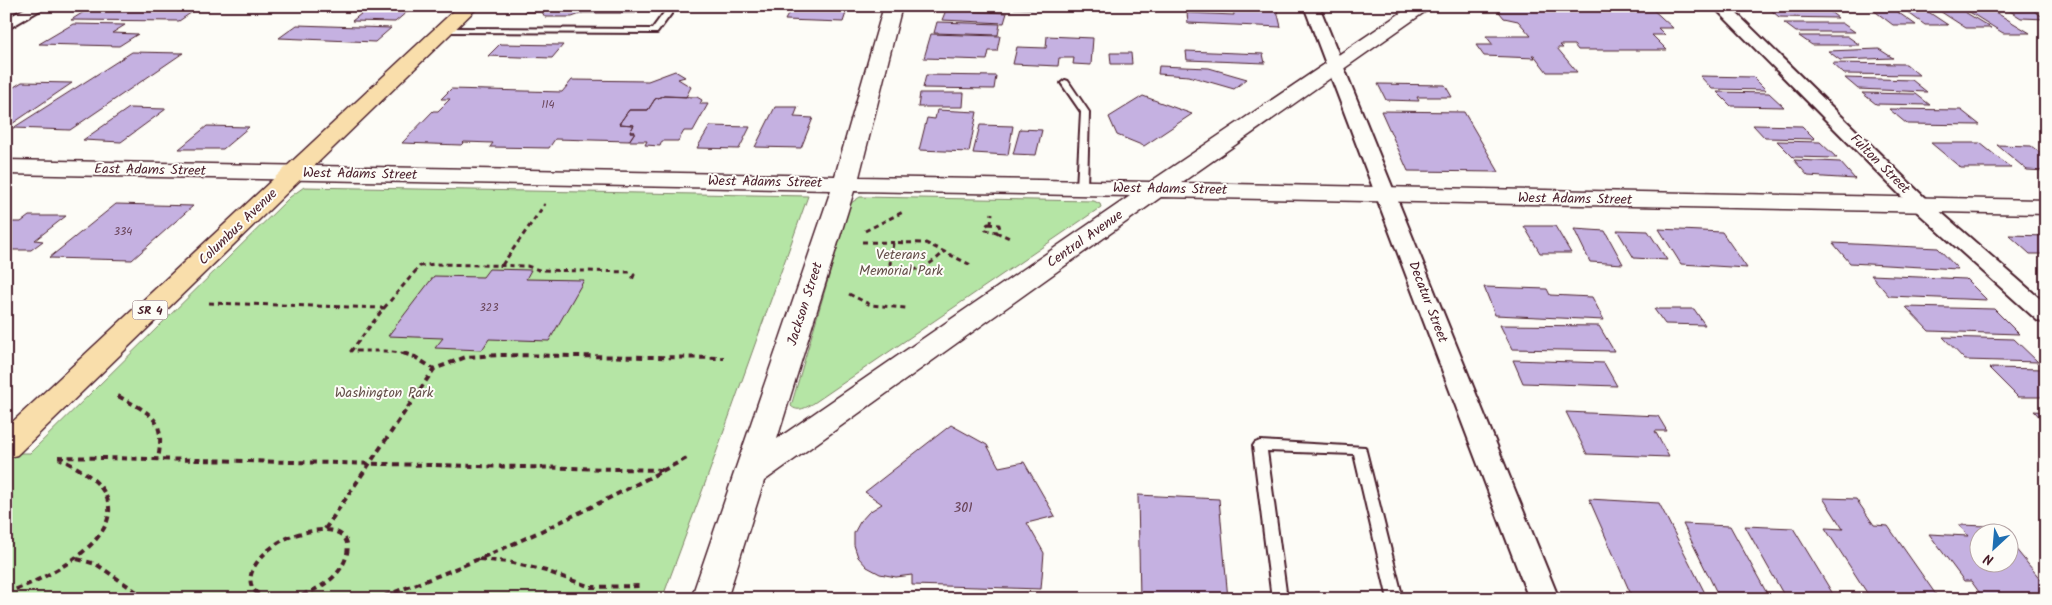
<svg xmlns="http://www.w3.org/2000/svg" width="2052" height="605" viewBox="0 0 2052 605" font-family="Kalam,sans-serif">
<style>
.green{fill:#b5e5a5;stroke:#808268}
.building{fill:#c5b1e1;stroke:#4a1f2b}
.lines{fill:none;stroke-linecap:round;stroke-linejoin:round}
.service-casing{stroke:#4a1f2b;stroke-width:4}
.minor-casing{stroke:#4a1f2b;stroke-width:4}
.tertiary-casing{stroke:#4a1f2b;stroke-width:3}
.primary-casing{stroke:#4a1f2b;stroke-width:3}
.path-far1{stroke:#4a1f2b;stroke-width:3;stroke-dasharray:5 4;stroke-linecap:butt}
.path{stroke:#4a1f2b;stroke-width:4;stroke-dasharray:6 4.5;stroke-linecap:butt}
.service{fill:#fdfcf7;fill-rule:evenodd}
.minor{fill:#fdfcf7;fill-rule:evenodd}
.tertiary{fill:#fdfcf7;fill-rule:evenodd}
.primary{fill:#f9deab;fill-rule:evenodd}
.labels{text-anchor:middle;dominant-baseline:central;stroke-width:4;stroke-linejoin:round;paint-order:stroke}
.number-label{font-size:11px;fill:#694458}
.shield{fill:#fdfcf7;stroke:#806168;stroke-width:1}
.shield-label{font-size:12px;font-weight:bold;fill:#4a1f2b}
.street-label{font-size:14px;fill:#4a1f2b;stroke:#fdfcf7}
.park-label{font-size:14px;fill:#65504a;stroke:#fdfcf7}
.near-number-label{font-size:14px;fill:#694458}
</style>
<rect width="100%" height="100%" fill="#fdfcf7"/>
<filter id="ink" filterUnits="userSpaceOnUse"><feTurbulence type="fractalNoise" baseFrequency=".02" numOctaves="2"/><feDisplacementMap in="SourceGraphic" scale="10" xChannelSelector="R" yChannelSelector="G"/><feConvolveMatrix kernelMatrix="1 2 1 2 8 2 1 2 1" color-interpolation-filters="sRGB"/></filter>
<g filter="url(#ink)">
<path class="green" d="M 304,187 L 808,196 L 710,470 L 662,599 L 6,599 L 6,453 L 30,453 L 290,197 Z
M 860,197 L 1094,201 L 1100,204 L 1101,207 L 814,403 C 807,407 798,413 791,406 L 849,208 L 851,203 Z"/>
<path class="building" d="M 93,6 L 201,6 L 179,21 L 71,20 Z
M 371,6 L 414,6 L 395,22 L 352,21 Z
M 529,6 L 641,6 L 636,13 L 583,13 L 572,17 L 545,17 L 542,12 L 524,12 Z
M 938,6 L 1000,6 L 999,10 L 938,8 Z
M 1009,6 L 1033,6 L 1033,9 L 1009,8 Z
M 1233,6 L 1276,6 L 1281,27 L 1188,23 L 1187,13 L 1234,15 Z
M 1504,6 L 1649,6 L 1673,28 L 1658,28 L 1665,35 L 1652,35 L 1667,50 L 1578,50 L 1574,45 L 1560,45 L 1563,48 L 1557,48 L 1577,72 L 1547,72 L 1534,55 L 1532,55 L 1535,58 L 1484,56 L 1476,45 L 1493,45 L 1486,36 L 1531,36 L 1518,21 L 1504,18 L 1496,8 L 1505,8 Z
M 1766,6 L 1823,6 L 1838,18 L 1779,17 Z
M 1868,6 L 1889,6 L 1916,25 L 1893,25 Z
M 1899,6 L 1921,7 L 1948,25 L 1925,25 Z
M 1932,6 L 1955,6 L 1991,28 L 1966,28 Z
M 1960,6 L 1985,6 L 2030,33 L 2003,33 Z
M 2002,6 L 2027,6 L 2046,19 L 2021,18 Z
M 791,9 L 847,10 L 843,22 L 785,20 Z
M 946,10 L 1007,13 L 1004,23 L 942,20 Z
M 937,22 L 1000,24 L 998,35 L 934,33 Z
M 1784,23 L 1842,23 L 1855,32 L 1796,32 Z
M 73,24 L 125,25 L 112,33 L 138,34 L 119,46 L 39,44 Z
M 297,25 L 391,28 L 375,42 L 279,38 Z
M 931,34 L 1000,36 L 997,51 L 989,51 L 987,60 L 924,58 Z
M 1047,36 L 1093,38 L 1091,65 L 1073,64 L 1074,58 L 1059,58 L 1058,66 L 1013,64 L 1017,47 L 1046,48 Z
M 1799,36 L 1847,36 L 1860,45 L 1812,45 Z
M 500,44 L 563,45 L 552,58 L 488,56 Z
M 1879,49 L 1893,58 L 1840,60 L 1828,51 Z
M 1186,51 L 1263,54 L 1265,63 L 1187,60 Z
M 132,52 L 183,53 L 70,130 L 13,128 Z
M 1110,53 L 1131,53 L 1132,64 L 1111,64 Z
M 1832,63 L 1906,64 L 1919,75 L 1844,74 Z
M 1159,66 L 1209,68 L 1247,79 L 1234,89 L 1189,76 L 1158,74 Z
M 675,71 L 685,77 L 678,79 L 691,87 L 686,97 L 664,96 L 655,99 L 648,110 L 629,110 L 619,124 L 634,125 L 630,132 L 635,132 L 629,141 L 555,139 L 549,148 L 490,147 L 493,143 L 464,142 L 461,145 L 402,143 L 433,111 L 438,111 L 450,99 L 441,99 L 451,89 L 562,92 L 572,80 L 648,81 Z
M 926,75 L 996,76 L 994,89 L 923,88 Z
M 1700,76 L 1753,77 L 1766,90 L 1712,89 Z
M 1845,78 L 1912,80 L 1927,92 L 1858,89 Z
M 22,82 L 72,83 L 6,128 L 6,92 Z
M 1378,84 L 1445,85 L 1452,97 L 1417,97 L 1419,101 L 1386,100 Z
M 1717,92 L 1769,93 L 1784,107 L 1731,106 Z
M 920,93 L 964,93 L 963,107 L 918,107 Z
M 1862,93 L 1916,94 L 1930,105 L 1876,104 Z
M 664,96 L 697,97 L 702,100 L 700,104 L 708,104 L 693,131 L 684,131 L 678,141 L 662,141 L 660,146 L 645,145 L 647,141 L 629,141 L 635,132 L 630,132 L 634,125 L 619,124 L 629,110 L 648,110 L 655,99 Z
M 1143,96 L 1192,114 L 1144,146 L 1117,135 L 1109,117 Z
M 775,107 L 798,107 L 794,117 L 813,118 L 801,148 L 755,147 Z
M 129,108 L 166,109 L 121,142 L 83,140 Z
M 1889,109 L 1961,110 L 1980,125 L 1907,124 Z
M 937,110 L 977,112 L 969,152 L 919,150 L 927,118 L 935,119 Z
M 1381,111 L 1464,112 L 1499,172 L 1408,171 Z
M 980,125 L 1013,126 L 1008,155 L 973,153 Z
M 1753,125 L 1802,126 L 1815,139 L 1765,138 Z
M 207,126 L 249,127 L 223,149 L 179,149 Z
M 710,126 L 750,127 L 739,149 L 697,148 Z
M 1020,129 L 1042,130 L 1036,155 L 1013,154 Z
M 1777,141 L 1820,142 L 1837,158 L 1793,157 Z
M 1931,143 L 1980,143 L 2011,168 L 1961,168 Z
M 1997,145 L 2031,146 L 2046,157 L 2046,171 L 2027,170 Z
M 1794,160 L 1840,162 L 1855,179 L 1808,176 Z
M 116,204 L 193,206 L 132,260 L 49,258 Z
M 29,216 L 66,216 L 35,240 L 43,241 L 31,250 L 6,250 L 6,222 L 21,222 Z
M 1524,226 L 1555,226 L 1571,253 L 1540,253 Z
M 1574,229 L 1605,231 L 1623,264 L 1590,262 Z
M 1659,229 L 1722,232 L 1747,268 L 1681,264 Z
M 1617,230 L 1648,231 L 1667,260 L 1634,258 Z
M 2009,235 L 2046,236 L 2046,254 L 2030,254 Z
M 1833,243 L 1938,248 L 1958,269 L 1850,263 Z
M 489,269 L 531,270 L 526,279 L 584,280 L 549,341 L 489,339 L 482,350 L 435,348 L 443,338 L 388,336 L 434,276 L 483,277 Z
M 1871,275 L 1966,279 L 1987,300 L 1889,296 Z
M 1484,287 L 1547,289 L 1550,295 L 1592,297 L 1604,320 L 1495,315 Z
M 1906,307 L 1994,309 L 2019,334 L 1929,331 Z
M 1654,309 L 1694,309 L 1705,325 L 1665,324 Z
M 1500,325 L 1599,326 L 1614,351 L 1512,349 Z
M 1943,337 L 2014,339 L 2038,362 L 1965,360 Z
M 1513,360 L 1604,363 L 1617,386 L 1523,383 Z
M 1989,368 L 2046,369 L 2046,397 L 2018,397 Z
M 2034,411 L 2046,412 L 2046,424 Z
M 1566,412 L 1658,416 L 1667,431 L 1655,431 L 1669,457 L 1587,454 Z
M 951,425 L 987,445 L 999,467 L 1024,462 L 1055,516 L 1027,523 L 1044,553 L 1041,589 L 912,585 L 912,575 L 896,577 L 880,574 L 867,567 L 858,557 L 854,545 L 854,533 L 860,522 L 869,512 L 882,504 L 865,492 Z
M 1138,495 L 1219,499 L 1228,599 L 1140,599 Z
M 1823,498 L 1856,499 L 1874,525 L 1888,526 L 1939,599 L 1871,599 L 1825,528 L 1843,529 Z
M 1589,499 L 1659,503 L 1708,599 L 1633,599 Z
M 1683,524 L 1730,526 L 1770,599 L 1720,599 Z
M 1959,525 L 1988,526 L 1993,532 L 1980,532 L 1980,562 L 2010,562 L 2010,542 L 2046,586 L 2046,594 L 2035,593 L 2040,599 L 1984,599 L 1971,581 L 1964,581 L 1929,534 L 1968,536 Z
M 1745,526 L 1793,528 L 1836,599 L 1786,599 Z"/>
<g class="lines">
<g class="service-casing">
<path id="service" d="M 669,6 L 677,6 L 657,33 L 654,33 L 445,32 L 441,30 L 445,28 L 652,29 Z
M 1065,80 L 1068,81 L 1089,112 L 1087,188 L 1082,191 L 1077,188 L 1081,112 L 1061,83 Z
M 1260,441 L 1365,447 L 1403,599 L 1388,599 L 1354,454 L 1267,451 L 1287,599 L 1272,599 L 1253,446 L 1255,443 Z"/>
</g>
<g class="minor-casing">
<path id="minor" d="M 29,6 L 47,6 L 6,30 L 6,19 Z
M 1304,6 L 1319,6 L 1559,599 L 1529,599 Z
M 1713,6 L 1729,6 L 1928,201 L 2046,304 L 2046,323 L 2038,321 L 1914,209 Z"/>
</g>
<g class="tertiary-casing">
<path id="tertiary" d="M 884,6 L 902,6 L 859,177 L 1150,182 L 1411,6 L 1433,6 L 1181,183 L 2046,200 L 2046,214 L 1161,197 L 764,481 L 727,599 L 691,599 L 831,190 L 6,174 L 6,160 L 835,176 ZM 854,191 L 1130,196 L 777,439 Z"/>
</g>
<g class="primary-casing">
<path id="primary" d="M 459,6 L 479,6 L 17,455 L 6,458 L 6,428 Z"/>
</g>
<path class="path-far1" d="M 988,224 L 999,225 L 1000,229 L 997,232 L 986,230 L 985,227 Z
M 991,224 L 992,213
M 865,231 L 903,212
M 996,232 L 1012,239
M 862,242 L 926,243 L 971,265
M 893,243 L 890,264 C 911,277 929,267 945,251
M 502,265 L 545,204
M 849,294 L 871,305 L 906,308
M 209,303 L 384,308 L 351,351 L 385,351 L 408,354
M 384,308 L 420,266 L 434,264 L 527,266 L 539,270 L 630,272 L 634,275 L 631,282"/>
<path class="path" d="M 403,353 L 415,357 L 434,369
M 118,396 C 151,414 166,418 158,459
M 58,457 L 663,470
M 325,529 L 434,369 L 466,357 L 500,355 L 724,358
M 77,559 L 96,564 L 147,599
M 479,559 L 508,562 L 546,571 L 591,587 L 639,586
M 6,593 C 39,582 136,537 102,489 C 92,475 74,466 59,458
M 268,599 C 230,585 262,550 285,539 C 298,533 312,530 326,530 C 360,532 348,566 330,580 C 318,589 303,596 288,599
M 375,599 C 483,562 586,511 687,458"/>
<use href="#service" class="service"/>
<use href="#minor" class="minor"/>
<use href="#tertiary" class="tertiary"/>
<use href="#primary" class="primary"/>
</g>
</g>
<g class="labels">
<g class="number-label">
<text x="548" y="105">114</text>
<text x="123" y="232">334</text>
<text x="489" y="308">323</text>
</g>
<rect class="shield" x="132.5" y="300.5" width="35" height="19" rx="4"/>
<g class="shield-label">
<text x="150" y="310">SR 4</text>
</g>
<g class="street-label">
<text transform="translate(1880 164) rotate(45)">Fulton Street</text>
<text transform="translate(150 170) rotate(1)">East Adams Street</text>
<text transform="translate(360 174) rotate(1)">West Adams Street</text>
<text transform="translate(765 182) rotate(1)">West Adams Street</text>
<text transform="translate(1170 189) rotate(1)">West Adams Street</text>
<text transform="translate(1575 199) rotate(1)">West Adams Street</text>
<text transform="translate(238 227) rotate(-44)">Columbus Avenue</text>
<text transform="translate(1085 239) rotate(-35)">Central Avenue</text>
<text transform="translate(1428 302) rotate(69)">Decatur Street</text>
<text transform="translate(805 304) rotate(-72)">Jackson Street</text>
</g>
<g class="park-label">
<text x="901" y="255">Veterans<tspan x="901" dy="16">Memorial Park</tspan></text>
<text x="384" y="393">Washington Park</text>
</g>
<g class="near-number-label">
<text x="963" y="508">301</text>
</g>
</g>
<rect width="2052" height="605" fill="none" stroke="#fdfcf7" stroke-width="25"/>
<rect x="12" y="12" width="2027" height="580" fill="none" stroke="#4a1f2b" stroke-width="2" filter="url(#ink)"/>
<g transform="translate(1994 548) rotate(206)"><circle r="24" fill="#fdfcf7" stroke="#b5a4a5"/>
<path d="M0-4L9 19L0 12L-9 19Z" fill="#1f6fb2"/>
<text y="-8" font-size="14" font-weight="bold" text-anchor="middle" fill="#4a1f2b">N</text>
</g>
</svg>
